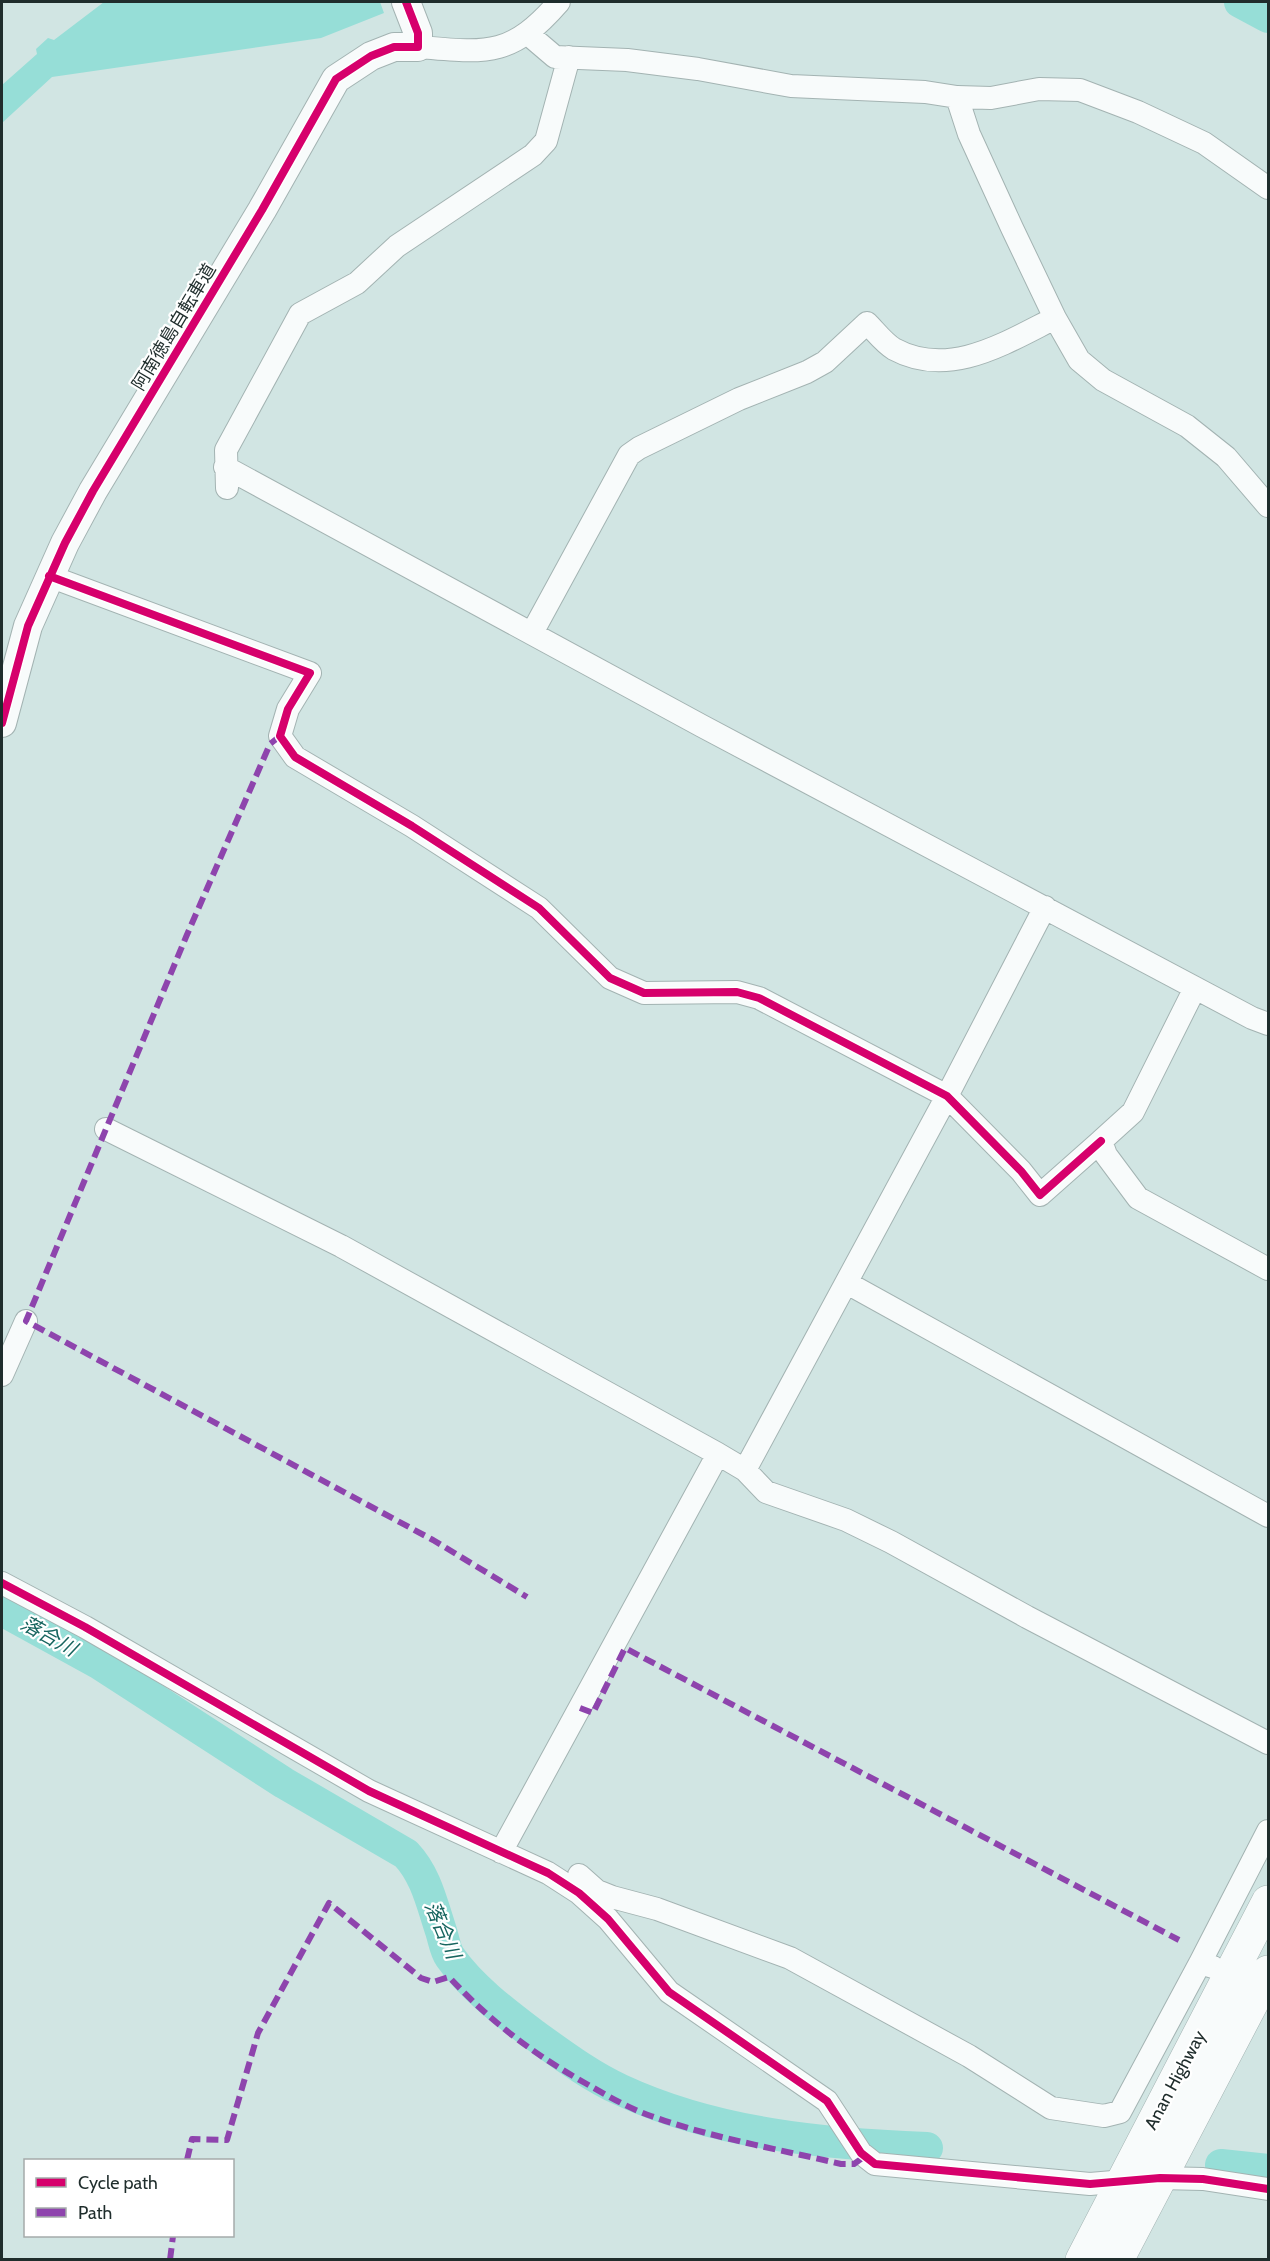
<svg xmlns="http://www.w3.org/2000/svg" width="1270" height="2261" viewBox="0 0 1270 2261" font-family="Cabin,'Noto Sans JP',sans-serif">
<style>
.water{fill:#96ded7}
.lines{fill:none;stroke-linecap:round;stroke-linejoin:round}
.river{stroke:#96ded7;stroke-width:32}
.minor-casing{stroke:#a3b3b2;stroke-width:24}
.major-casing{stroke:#a3b3b2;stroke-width:30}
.highway-casing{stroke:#a3b3b2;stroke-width:34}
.minor{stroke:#f8fbfb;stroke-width:22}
.major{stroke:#f8fbfb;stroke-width:28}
.highway{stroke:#f8fbfb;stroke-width:33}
.quiet{stroke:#8e44ad;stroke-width:6;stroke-dasharray:12 6;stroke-linecap:butt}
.cycleway-casing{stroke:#fff;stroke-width:11}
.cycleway{stroke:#d6006c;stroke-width:8}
.labels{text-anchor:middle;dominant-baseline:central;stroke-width:4.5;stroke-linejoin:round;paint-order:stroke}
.street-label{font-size:18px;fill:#1f2d2c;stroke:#fff}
.water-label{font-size:20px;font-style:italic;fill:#17655f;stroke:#fff}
</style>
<rect width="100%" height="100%" fill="#d1e5e3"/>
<path class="water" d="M 104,2 L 380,2 L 384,13 L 321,38 L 52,77 L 2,123 L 2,85 L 37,54 L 36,49 L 48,38 L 54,40 Z"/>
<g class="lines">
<path class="river" d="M 1240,2 L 1268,17
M 2,1610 L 100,1664 L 284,1783 L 406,1854 C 426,1875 432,1904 441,1931 C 444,1940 445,1950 450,1957 C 471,1987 504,2012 533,2034 C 561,2054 590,2076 621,2090 C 716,2134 824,2144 927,2148
M 1221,2165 L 1268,2170"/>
<g class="minor-casing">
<path id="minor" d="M 528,34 L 555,57 L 627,60 L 698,69 L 791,86 L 925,92 L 957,97 L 991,98 L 1039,89 L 1080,90 L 1138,112 L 1204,143 L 1268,188
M 418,47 C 488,53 511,57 559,2
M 957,97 L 969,134 L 1012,228 L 1055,318 L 1079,360 L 1103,380 L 1187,426 L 1226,457 L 1268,506
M 225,467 L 702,726 L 1252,1018 L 1268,1024
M 227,488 L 226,450 L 300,314 L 357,283 L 397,246 L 533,155 L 546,141 L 569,57
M 49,576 L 310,673 L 288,709 L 280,736 L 295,757 L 412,826 L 539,908 L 610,978 L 644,993 L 737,992 L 759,998 L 947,1096 L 1021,1171 L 1040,1195 L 1101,1141
M 532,633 L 629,455 L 639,448 L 739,399 L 807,372 L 825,362 L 867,323 C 875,331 884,343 894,349 C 949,379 1005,343 1055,318
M 1195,988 L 1133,1112 L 1101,1141 L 1106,1155 L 1138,1198 L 1268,1269
M 106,1129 L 341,1246 L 718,1454 L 745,1470 L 766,1492 L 846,1520 L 891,1542 L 1027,1617 L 1268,1743
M 847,1283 L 1268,1516
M 2,1375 L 26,1321
M 745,1470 L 947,1096 L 1045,907
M 2,1583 L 85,1627 L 369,1791 L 548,1873 L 579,1893 L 608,1919 L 669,1992 L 827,2101 L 861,2153 L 875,2164 L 1090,2184 L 1160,2178 L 1203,2179 L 1268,2189
M 501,1852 L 718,1454
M 579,1875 L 597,1891 L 612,1897 L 657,1909 L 790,1958 L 969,2056 L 1051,2108 L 1104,2116 L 1120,2112 L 1200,1963 L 1213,1967
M 1200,1963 L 1268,1831"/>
</g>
<g class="major-casing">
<path id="major" d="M 2,723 L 28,626 L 65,543 L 93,491 L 262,210 L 336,79 L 371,56 L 394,47 L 418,47 L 418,33 L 406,2"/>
</g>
<g class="highway-casing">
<path id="highway" d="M 1082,2260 L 1268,1902
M 1117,2260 L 1268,1972"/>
</g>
<use href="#minor" class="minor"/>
<use href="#major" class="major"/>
<use href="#highway" class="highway"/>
<path class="quiet" d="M 280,736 L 270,744 L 186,937 L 26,1321 L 433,1540 L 527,1597
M 580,1708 L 593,1713 L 625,1648 L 1179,1940
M 187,2160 L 192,2139 L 227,2140 L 258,2033 L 329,1903 L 421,1978 L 433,1982 L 449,1977 C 491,2022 532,2053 585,2083 C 606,2095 628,2108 651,2116 C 712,2138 778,2149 841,2164 L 854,2164 L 865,2156
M 170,2260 L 173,2236"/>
<g class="cycleway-casing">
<path id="cycleway" d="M 49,576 L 310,673 L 288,709 L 280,736 L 295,757 L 412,826 L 539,908 L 610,978 L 644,993 L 737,992 L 759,998 L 947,1096 L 1021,1171 L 1040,1195 L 1101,1141
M 2,723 L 28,626 L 65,543 L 93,491 L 262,210 L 336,79 L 371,56 L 394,47 L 418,47 L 418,33 L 406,2
M 2,1583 L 85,1627 L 369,1791 L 548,1873 L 579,1893 L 608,1919 L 669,1992 L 827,2101 L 861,2153 L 875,2164 L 1090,2184 L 1160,2178 L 1203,2179 L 1268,2189"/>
</g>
<use href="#cycleway" class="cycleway"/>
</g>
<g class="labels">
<g class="street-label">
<text transform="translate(174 327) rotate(-59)">阿南徳島自転車道</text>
<text transform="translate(1175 2080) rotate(-62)">Anan Highway</text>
</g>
<g class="water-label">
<text transform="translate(49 1636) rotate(29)">落合川</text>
<text transform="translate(443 1930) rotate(67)">落合川</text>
</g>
</g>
<rect width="1270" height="2261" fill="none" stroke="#1f2d2c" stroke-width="6"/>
<rect x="24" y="2159" width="210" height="78" fill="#ffffff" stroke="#a5abab" stroke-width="1.5"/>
<rect x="36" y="2178" width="30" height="9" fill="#d6006c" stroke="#a5abab" stroke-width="1.5"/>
<text x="78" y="2189" font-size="18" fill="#1f2d2c">Cycle path</text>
<rect x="36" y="2208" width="30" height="9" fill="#8e44ad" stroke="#a5abab" stroke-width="1.5"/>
<text x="78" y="2219" font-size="18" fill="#1f2d2c">Path</text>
</svg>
